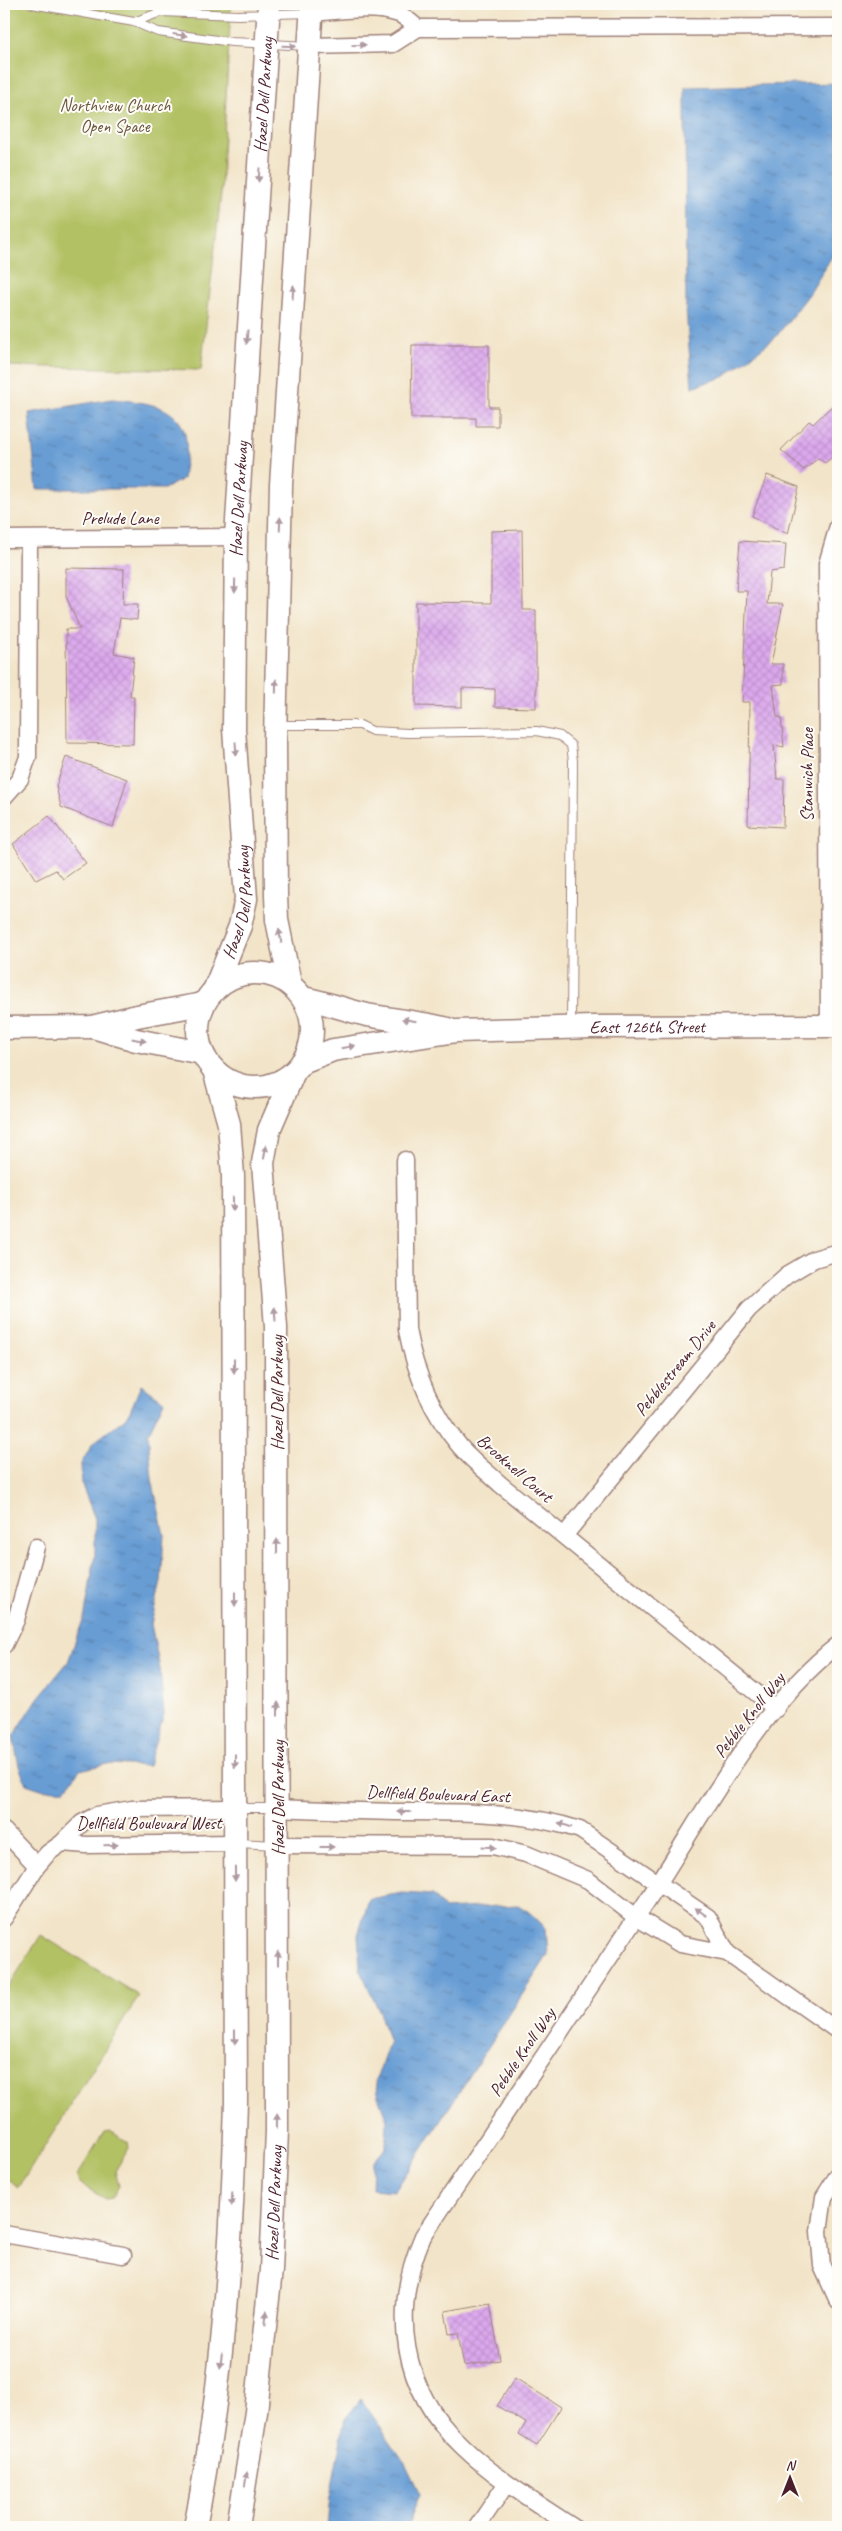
<svg xmlns="http://www.w3.org/2000/svg" width="842" height="2531" viewBox="0 0 842 2531" font-family="Caveat,sans-serif">
<style>
.park{fill:#b2c164;stroke:#7e7048}
.water{fill:url(#water-ripples);stroke:#595e80}
.building{fill:url(#building-cross-hatch)}
.lines{fill:none;stroke-linecap:round;stroke-linejoin:round}
.lane-casing{stroke:#9e827a;stroke-width:10}
.street-casing{stroke:#9e827a;stroke-width:19}
.secondary-casing{stroke:#9e827a;stroke-width:25}
.lane{stroke:#fff;stroke-width:8}
.street{stroke:#fff;stroke-width:16}
.secondary{stroke:#fff;stroke-width:22}
.oneway{fill:#ae9aa0}
.labels{text-anchor:middle;dominant-baseline:central;stroke-width:4;stroke-linejoin:round;paint-order:stroke}
.street-label{font-size:18px;fill:#4a1f2b;stroke:#fdfcf7}
.park-label{font-size:18px;fill:#6e583f;stroke:#fdfcf7}
</style>
<defs>
<pattern id="water-ripples" width="26" height="14" patternUnits="userSpaceOnUse" patternTransform="scale(1.25)"><rect width="26" height="14" fill="#689dd4"/><path d="M2 4q2-2 4 0t4 0M15 11q2-2 4 0t4 0" fill="none" stroke="#587fac"/></pattern>
<pattern id="building-cross-hatch" width="8" height="8" patternUnits="userSpaceOnUse" patternTransform="scale(1.25)"><rect width="8" height="8" fill="#dba8ed"/><path d="M0 0l8 8M0 8l8-8" fill="none" stroke="#bd90cb"/></pattern>
</defs>
<rect width="100%" height="100%" fill="#fdfcf7"/>
<filter id="ink" filterUnits="userSpaceOnUse"><feTurbulence type="fractalNoise" baseFrequency=".02" numOctaves="2"/><feDisplacementMap in="SourceGraphic" scale="10" xChannelSelector="R" yChannelSelector="G"/><feConvolveMatrix kernelMatrix="1 2 1 2 8 2 1 2 1" color-interpolation-filters="sRGB"/></filter>
<filter id="wash" filterUnits="userSpaceOnUse"><feTurbulence type="fractalNoise" baseFrequency=".0096" numOctaves="4" result="noise"/><feDisplacementMap in="SourceGraphic" scale="20" xChannelSelector="R" yChannelSelector="G"/><feGaussianBlur stdDeviation="1.12" result="paint"/><feColorMatrix in="noise" values="0 0 0 0 0 0 0 0 0 0 0 0 0 0 0 0 0 1.4 0 .05"/><feComposite in="paint" operator="in"/></filter>
<g filter="url(#wash)">
<rect width="100%" height="100%" fill="#f2e4c8"/>
<path class="park" d="M 4,4 L 231,4 L 221,194 L 201,370 L 4,366 Z
M 41,1935 L 139,1996 L 19,2187 L 4,2177 L 4,1994 Z
M 110,2131 L 128,2142 L 129,2148 L 115,2171 L 119,2186 L 112,2198 L 105,2199 L 79,2183 L 77,2176 L 104,2132 Z"/>
<path class="water" d="M 838,83 L 838,246 L 810,293 L 775,338 L 724,377 L 692,387 L 686,309 L 685,87 Z
M 112,399 C 140,402 182,403 186,440 C 188,452 184,467 183,479 L 164,489 L 37,489 L 29,413 Z
M 141,1385 L 164,1401 L 148,1434 L 152,1479 L 164,1535 L 161,1582 L 151,1624 L 160,1669 L 164,1714 L 148,1766 L 107,1764 L 80,1770 L 65,1789 L 44,1790 L 26,1784 L 19,1766 L 13,1737 L 38,1698 L 68,1662 L 85,1614 L 95,1555 L 95,1519 L 82,1485 L 81,1464 L 93,1443 L 128,1416 Z
M 402,1893 L 433,1895 L 444,1909 L 518,1905 L 529,1912 L 546,1928 L 548,1955 L 395,2191 L 372,2189 L 373,2163 L 386,2147 L 387,2120 L 379,2099 L 376,2080 L 389,2043 L 379,2011 L 360,1969 L 358,1935 L 369,1899 Z
M 361,2399 L 405,2463 L 420,2494 L 407,2527 L 327,2527 L 330,2496 L 345,2419 Z"/>
<g id="blocks">
<path class="building" d="M 412,345 L 489,345 L 489,407 L 498,407 L 498,426 L 476,426 L 476,418 L 411,418 Z
M 838,400 L 838,452 L 825,463 L 818,458 L 804,470 L 781,450 L 809,421 L 813,424 Z
M 767,475 L 799,487 L 788,534 L 752,516 Z
M 522,530 L 523,610 L 536,610 L 536,708 L 495,707 L 495,689 L 462,688 L 462,707 L 416,706 L 416,602 L 491,603 L 491,531 Z
M 740,541 L 786,544 L 784,570 L 770,572 L 767,604 L 783,604 L 771,664 L 783,664 L 783,684 L 773,685 L 777,717 L 781,717 L 784,747 L 774,745 L 777,779 L 784,779 L 783,827 L 748,825 L 750,702 L 742,702 L 747,591 L 736,591 Z
M 66,568 L 124,569 L 123,604 L 138,604 L 137,620 L 120,618 L 114,653 L 134,657 L 130,696 L 134,696 L 133,744 L 67,743 L 66,629 L 80,629 L 66,596 Z
M 66,757 L 127,779 L 113,827 L 61,807 L 56,786 Z
M 49,816 L 86,863 L 63,879 L 56,870 L 36,880 L 13,844 Z
M 490,2303 L 500,2360 L 464,2366 L 458,2333 L 449,2334 L 445,2311 Z
M 515,2378 L 561,2407 L 537,2445 L 519,2434 L 526,2423 L 497,2406 Z"/>
</g>
</g>
<g filter="url(#ink)">
<use href="#blocks" fill-opacity="0" stroke="#9e827a" stroke-width="1"/>
<g class="lines">
<g class="lane-casing">
<path id="lane" d="M 32,4 L 134,22 L 158,32 L 232,42 L 308,46
M 134,22 L 161,12 L 238,15 L 310,13
M 278,725 L 360,725 L 372,731 L 408,733 L 537,731 L 560,736 L 571,745 L 573,761 L 571,1025
M 237,1808 L 276,1808
M 237,1843 L 275,1845"/>
</g>
<g class="street-casing">
<path id="street" d="M 312,13 C 339,11 373,5 399,14 C 406,17 412,24 418,28 L 838,27
M 311,46 L 393,44 L 418,28
M 4,539 L 236,537
M 4,797 L 20,779 L 28,757 L 29,539
M 829,1026 L 827,564 L 838,526
M 405,1160 L 407,1330 C 415,1372 430,1410 458,1444 C 470,1459 486,1471 500,1484 L 776,1709
M 564,1536 L 749,1309 L 787,1275 L 814,1259 L 838,1252
M 4,1645 L 16,1620 L 36,1547
M 278,1808 C 318,1810 359,1811 399,1812 C 460,1812 521,1811 580,1830 L 708,1917 L 727,1953
M 4,1831 L 37,1866
M 62,1843 L 86,1845 L 235,1843
M 278,1845 L 493,1846 L 526,1854 L 588,1880 L 636,1917 L 680,1944 L 727,1953 L 838,2031
M 4,1918 L 37,1866 L 48,1853 L 62,1843 L 82,1823 L 97,1815 L 132,1809 L 235,1808
M 838,2175 L 824,2197 L 819,2231 L 822,2266 L 838,2301
M 4,2234 L 123,2255
M 477,2527 L 507,2483
M 573,2527 C 535,2502 495,2478 462,2446 C 401,2389 390,2311 423,2236 C 498,2125 573,2013 647,1901 C 703,1816 757,1708 838,1645"/>
</g>
<g class="secondary-casing">
<g id="secondary">
<circle cx="255" cy="1030" r="57"/>
<path d="M 290,984 L 277,920 L 276,895 L 275,739 L 281,485 L 312,4"/>
<path id="s1" d="M 215,988 L 240,926 L 246,899 L 234,729 L 236,537 L 269,4"/>
<path d="M 303,998 C 325,1002 345,1010 367,1015 C 394,1020 421,1022 448,1029"/>
<path d="M 93,1027 L 136,1040 L 202,1053"/>
<path d="M 4,1028 L 92,1027 L 137,1016 L 203,1004"/>
<path id="s2" d="M 302,1062 L 333,1050 L 457,1031 L 592,1027 L 838,1026"/>
<path d="M 195,2527 C 223,2387 232,2244 236,2101 L 233,1176 L 229,1124 L 214,1070"/>
<path id="s3" d="M 238,2527 L 256,2412 L 271,2270 L 277,2131 L 276,1327 L 263,1163 L 269,1130 L 294,1072"/>
</g>
</g>
<use href="#lane" class="lane"/>
<use href="#street" class="street"/>
<use href="#secondary" class="secondary"/>
</g>
<defs><path id="oneway-solid" d="M-6-.8H1V-3.2L6.5 0L1 3.2V.8H-6Z" transform="scale(1.25)"/></defs>
<g class="oneway">
<use href="#oneway-solid" transform="translate(180 35) rotate(7)"/>
<use href="#oneway-solid" transform="translate(359 45) rotate(-2)"/>
<use href="#oneway-solid" transform="translate(289 46) rotate(2)"/>
<use href="#oneway-solid" transform="translate(259 175) rotate(94)"/>
<use href="#oneway-solid" transform="translate(293 292) rotate(-86)"/>
<use href="#oneway-solid" transform="translate(247 337) rotate(94)"/>
<use href="#oneway-solid" transform="translate(280 524) rotate(-88)"/>
<use href="#oneway-solid" transform="translate(235 586) rotate(91)"/>
<use href="#oneway-solid" transform="translate(276 686) rotate(-89)"/>
<use href="#oneway-solid" transform="translate(236 749) rotate(86)"/>
<use href="#oneway-solid" transform="translate(280 936) rotate(-101)"/>
<use href="#oneway-solid" transform="translate(409 1020) rotate(-171)"/>
<use href="#oneway-solid" transform="translate(139 1040) rotate(11)"/>
<use href="#oneway-solid" transform="translate(348 1047) rotate(-10)"/>
<use href="#oneway-solid" transform="translate(265 1152) rotate(-81)"/>
<use href="#oneway-solid" transform="translate(233 1204) rotate(90)"/>
<use href="#oneway-solid" transform="translate(275 1314) rotate(-94)"/>
<use href="#oneway-solid" transform="translate(234 1366) rotate(90)"/>
<use href="#oneway-solid" transform="translate(277 1546) rotate(-90)"/>
<use href="#oneway-solid" transform="translate(235 1599) rotate(90)"/>
<use href="#oneway-solid" transform="translate(278 1709) rotate(-90)"/>
<use href="#oneway-solid" transform="translate(235 1761) rotate(90)"/>
<use href="#oneway-solid" transform="translate(404 1812) rotate(-180)"/>
<use href="#oneway-solid" transform="translate(565 1825) rotate(-161)"/>
<use href="#oneway-solid" transform="translate(111 1845) rotate(-1)"/>
<use href="#oneway-solid" transform="translate(327 1847)"/>
<use href="#oneway-solid" transform="translate(489 1847) rotate(4)"/>
<use href="#oneway-solid" transform="translate(235 1874) rotate(90)"/>
<use href="#oneway-solid" transform="translate(701 1912) rotate(-145)"/>
<use href="#oneway-solid" transform="translate(278 1958) rotate(-90)"/>
<use href="#oneway-solid" transform="translate(235 2037) rotate(90)"/>
<use href="#oneway-solid" transform="translate(277 2121) rotate(-89)"/>
<use href="#oneway-solid" transform="translate(232 2199) rotate(93)"/>
<use href="#oneway-solid" transform="translate(266 2318) rotate(-84)"/>
<use href="#oneway-solid" transform="translate(221 2361) rotate(97)"/>
<use href="#oneway-solid" transform="translate(246 2479) rotate(-81)"/>
</g>
</g>
<g class="labels">
<g class="street-label">
<text stroke="none"><textPath href="#s1" startOffset="900">Hazel Dell Parkway</textPath></text>
<text stroke="none"><textPath href="#s1" startOffset="495">Hazel Dell Parkway</textPath></text>
<text x="120" y="518">Prelude Lane</text>
<text transform="translate(807 775) rotate(-90)">Stanwich Place</text>
<text stroke="none"><textPath href="#s1" startOffset="90">Hazel Dell Parkway</textPath></text>
<text stroke="none"><textPath href="#s2" startOffset="349">East 126th Street</textPath></text>
<text transform="translate(675 1368) rotate(-51)">Pebblestream Drive</text>
<text transform="translate(277 1393) rotate(-90)">Hazel Dell Parkway</text>
<text transform="translate(515 1468) rotate(41)">Brooknell Court</text>
<text transform="translate(749 1715) rotate(-52)">Pebble Knoll Way</text>
<text transform="translate(438 1794) rotate(2)">Dellfield Boulevard East</text>
<text transform="translate(278 1798) rotate(-90)">Hazel Dell Parkway</text>
<text x="149" y="1823">Dellfield Boulevard West</text>
<text transform="translate(522 2052) rotate(-56)">Pebble Knoll Way</text>
<text stroke="none"><textPath href="#s3" startOffset="326">Hazel Dell Parkway</textPath></text>
</g>
<g class="park-label">
<text x="115" y="105">Northview Church<tspan x="115" dy="21">Open Space</tspan></text>
</g>
</g>
<rect width="842" height="2531" fill="none" stroke="#fdfcf7" stroke-width="20"/>
<g transform="translate(790 2478)" stroke="#fdfcf7" stroke-width="4" paint-order="stroke">
<path d="M0-4L9 19L0 12L-9 19Z" fill="#4a1f2b"/>
<text y="-8" font-size="14" font-weight="bold" text-anchor="middle" fill="#4a1f2b">N</text>
</g>
</svg>
